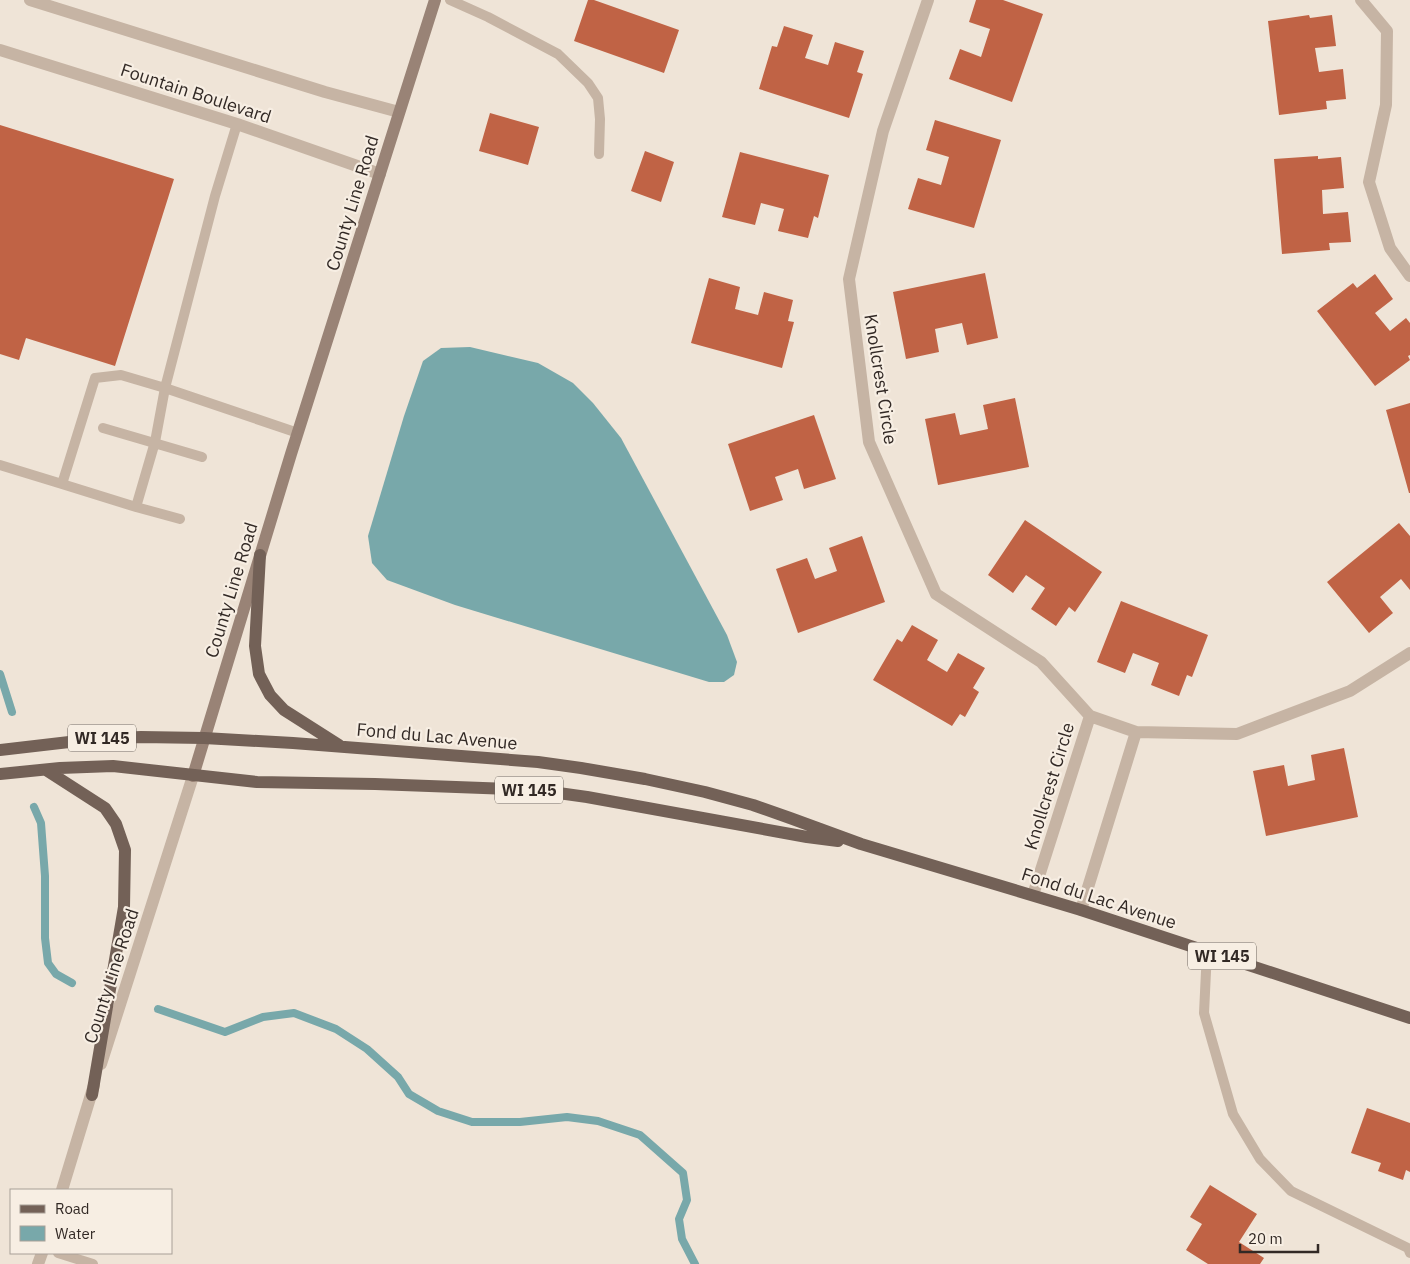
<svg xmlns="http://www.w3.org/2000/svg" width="1410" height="1264" viewBox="0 0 1410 1264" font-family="'IBM Plex Sans',sans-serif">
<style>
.water{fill:#78a8aa}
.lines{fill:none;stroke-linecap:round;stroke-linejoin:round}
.stream{stroke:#78a8aa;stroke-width:8}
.building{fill:#c06345}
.service{stroke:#c6b4a4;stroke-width:10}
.minor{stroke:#c6b4a4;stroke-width:12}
.tertiary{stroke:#c6b4a4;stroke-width:12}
.secondary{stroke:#998376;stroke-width:12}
.primary{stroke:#736157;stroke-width:12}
.labels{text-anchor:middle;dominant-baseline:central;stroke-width:4.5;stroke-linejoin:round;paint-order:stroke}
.shield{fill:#f7eee3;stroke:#6d645e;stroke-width:1}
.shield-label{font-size:16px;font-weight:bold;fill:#322925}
.street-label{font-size:18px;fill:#322925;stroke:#f7eee3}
</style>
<rect width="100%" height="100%" fill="#efe4d7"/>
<path class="water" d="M 470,347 L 538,363 L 573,383 L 593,403 L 621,438 L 727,635 L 737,662 L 734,675 L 724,682 L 709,682 L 455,605 L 387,580 L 372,563 L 368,536 L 404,416 L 423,361 L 441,348 Z"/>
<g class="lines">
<path class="stream" d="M 0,674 L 12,712
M 34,807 L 41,823 L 45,876 L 45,938 L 48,963 L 56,974 L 72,983
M 158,1009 L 225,1032 L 263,1017 L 294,1013 L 336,1029 L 367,1049 L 398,1077 L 409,1094 L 438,1111 L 472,1122 L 520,1122 L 567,1117 L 598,1121 L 640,1135 L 683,1173 L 687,1200 L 679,1219 L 682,1239 L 695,1264"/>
</g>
<path class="building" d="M 588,0 L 594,0 L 679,30 L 664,73 L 574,41 Z
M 976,0 L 1003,0 L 1043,14 L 1012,102 L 949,79 L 960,49 L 981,57 L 990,29 L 969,22 Z
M 1309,15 L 1310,18 L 1332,15 L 1336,46 L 1315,48 L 1319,72 L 1343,69 L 1346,99 L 1326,101 L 1327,109 L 1279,115 L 1268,21 Z
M 784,26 L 813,35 L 805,58 L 828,65 L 835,42 L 864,51 L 857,72 L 863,74 L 849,118 L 759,89 L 772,46 L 777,47 Z
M 490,113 L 539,127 L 528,165 L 479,151 Z
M 935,120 L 1001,140 L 974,228 L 908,209 L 918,178 L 941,185 L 949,157 L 926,150 Z
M 0,125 L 174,179 L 115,366 L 26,338 L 19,360 L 0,354 Z
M 645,151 L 674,162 L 661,202 L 631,191 Z
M 740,152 L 829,175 L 818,218 L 814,216 L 808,238 L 778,231 L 784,209 L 761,203 L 755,225 L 722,217 Z
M 1318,156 L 1318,159 L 1341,157 L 1344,188 L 1322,190 L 1323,214 L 1348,212 L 1351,242 L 1329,243 L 1330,250 L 1282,254 L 1274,159 Z
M 985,273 L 998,338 L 967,345 L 962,323 L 935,329 L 939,352 L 906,359 L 893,292 Z
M 1375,274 L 1393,299 L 1375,313 L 1390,331 L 1406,318 L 1410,323 L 1410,355 L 1408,356 L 1410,360 L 1375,386 L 1317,311 L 1353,283 L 1357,288 Z
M 709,278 L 740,287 L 735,309 L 758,315 L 764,292 L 793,300 L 788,321 L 794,322 L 782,368 L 691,343 Z
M 1015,398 L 1029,467 L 938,485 L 925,419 L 955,413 L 960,435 L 988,429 L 983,405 Z
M 1410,403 L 1410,493 L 1409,493 L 1386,410 Z
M 814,415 L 836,479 L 804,489 L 798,469 L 775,477 L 783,500 L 750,511 L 728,444 Z
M 1025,520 L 1102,572 L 1075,612 L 1069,607 L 1056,626 L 1031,609 L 1045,588 L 1026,575 L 1013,593 L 988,575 Z
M 1399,523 L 1410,536 L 1410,590 L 1401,579 L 1380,597 L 1393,613 L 1369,633 L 1327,582 Z
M 862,536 L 885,602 L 798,633 L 776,569 L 807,558 L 815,579 L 837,571 L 829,548 Z
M 1121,601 L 1208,635 L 1192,677 L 1187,675 L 1179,696 L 1151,685 L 1159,663 L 1133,653 L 1125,673 L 1097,662 Z
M 912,625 L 938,640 L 927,660 L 947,672 L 958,653 L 985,668 L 973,688 L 979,692 L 965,717 L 960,714 L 952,726 L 873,680 L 897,639 L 902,642 Z
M 1344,748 L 1358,817 L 1266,836 L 1253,771 L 1284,765 L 1288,786 L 1315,780 L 1311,755 Z
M 1367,1108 L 1410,1123 L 1410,1172 L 1406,1170 L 1403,1180 L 1378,1171 L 1381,1163 L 1351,1153 Z
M 1210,1185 L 1257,1214 L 1239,1242 L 1264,1258 L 1260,1264 L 1208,1264 L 1186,1250 L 1202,1224 L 1190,1217 Z"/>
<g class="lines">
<path class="service" d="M 450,0 L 488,17 L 558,54 L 588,83 L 598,98 L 600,119 L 599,154
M 103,428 L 202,457
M 0,465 L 62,484 L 95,378 L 121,375 L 165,388 L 298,433
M 62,484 L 136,507 L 155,442 L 165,388 L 215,196 L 237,124
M 136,507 L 180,519
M 1207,951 L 1204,1013 L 1233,1114 L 1260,1159 L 1291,1191 L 1408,1248 L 1410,1253
M 58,1253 L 93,1264"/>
<path class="minor" d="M 30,0 L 325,92 L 399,112
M 928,0 L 883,131 L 849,279 L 869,442 L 936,594 L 1041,662 L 1090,716 L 1136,732 L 1237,734 L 1350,691 L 1410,653
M 1361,0 L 1387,31 L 1386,105 L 1369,182 L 1390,248 L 1410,276
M 0,50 L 237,124 L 380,174
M 1033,895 L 1090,716
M 1081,910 L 1136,732"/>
<path class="tertiary" d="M 101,1064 L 193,776
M 62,1190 L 94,1085
M 38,1264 L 42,1253"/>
<path class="secondary" d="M 193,776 L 291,454 L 435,0"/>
<path class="primary" d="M 260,555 L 255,646 L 259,674 L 270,695 L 284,710 L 339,745
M 0,750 L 95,739 L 141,737 L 204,738 L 293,743 L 538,762 L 581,768 L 645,779 L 705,792 L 753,805 L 790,818 L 861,844 L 1081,910 L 1410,1018
M 46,770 L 105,808 L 116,824 L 125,850 L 124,907 L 92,1095
M 0,774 L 60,768 L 113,766 L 257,782 L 375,784 L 537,790 L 587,797 L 807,837 L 838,841"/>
</g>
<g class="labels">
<g class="shield">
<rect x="68" y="724.5" width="68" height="27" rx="4"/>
<rect x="495" y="776.5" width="68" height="27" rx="4"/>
<rect x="1188" y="942.5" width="68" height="27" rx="4"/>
</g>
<g class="shield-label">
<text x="102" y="738">WI 145</text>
<text x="529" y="790">WI 145</text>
<text x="1222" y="956">WI 145</text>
</g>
<g class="street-label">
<text transform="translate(196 93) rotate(18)">Fountain Boulevard</text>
<text transform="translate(352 203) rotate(-73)">County Line Road</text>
<text transform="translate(881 379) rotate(81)">Knollcrest Circle</text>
<text transform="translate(231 590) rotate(-73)">County Line Road</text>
<text transform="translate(437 736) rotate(5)">Fond du Lac Avenue</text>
<text transform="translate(1049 786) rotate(-73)">Knollcrest Circle</text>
<text transform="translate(1099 898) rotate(18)">Fond du Lac Avenue</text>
<text transform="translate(111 976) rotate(-72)">County Line Road</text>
</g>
</g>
<rect x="10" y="1189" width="162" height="65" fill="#f7eee3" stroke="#a89f97"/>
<rect x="20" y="1205" width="25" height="8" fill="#736157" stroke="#a89f97"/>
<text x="55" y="1214" font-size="15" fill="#322925">Road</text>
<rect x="20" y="1226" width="25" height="15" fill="#78a8aa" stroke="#a89f97"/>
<text x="55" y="1239" font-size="15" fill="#322925">Water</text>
<path d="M1240 1244v8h78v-8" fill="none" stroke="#322925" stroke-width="2.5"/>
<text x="1248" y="1244" font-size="15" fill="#322925" stroke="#f7eee3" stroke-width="4" paint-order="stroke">20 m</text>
</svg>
